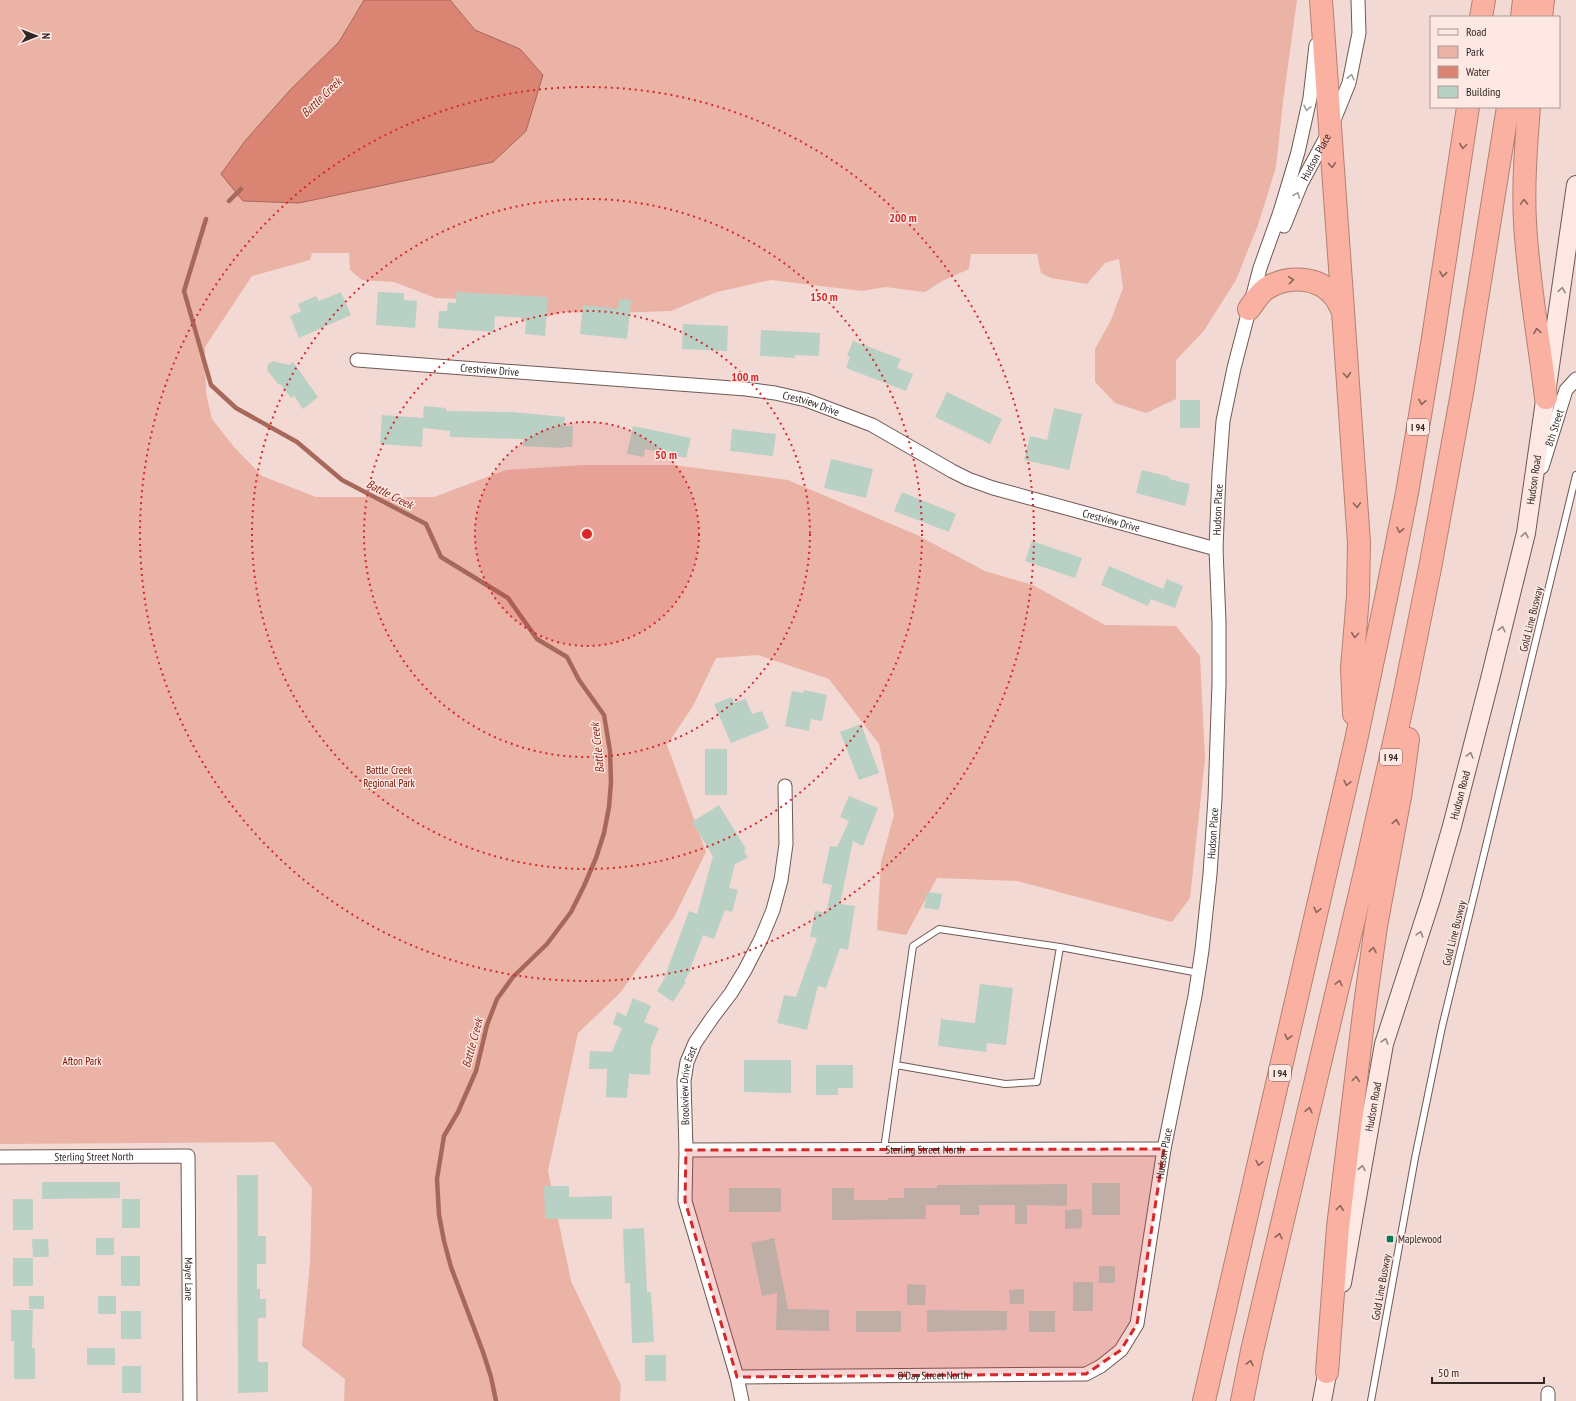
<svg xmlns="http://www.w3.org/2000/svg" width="1576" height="1401" viewBox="0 0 1576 1401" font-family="'PT Sans Narrow',sans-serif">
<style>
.green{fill:#ebb2a6}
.water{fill:#da8473;stroke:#a7685b}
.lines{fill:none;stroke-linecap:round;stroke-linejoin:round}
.stream{stroke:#a7685b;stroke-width:4.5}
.building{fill:#b9d0c5}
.lane-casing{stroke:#6f5954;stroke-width:8}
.street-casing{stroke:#6f5954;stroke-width:15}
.secondary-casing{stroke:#6f5954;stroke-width:20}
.highway-casing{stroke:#b38075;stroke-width:24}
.lane{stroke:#fff;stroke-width:6}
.street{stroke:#fff;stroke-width:13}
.secondary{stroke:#fee8e3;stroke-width:18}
.highway{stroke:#fab1a1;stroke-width:22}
.oneway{stroke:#a29d9c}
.oneway2{stroke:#8b655c}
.oneway3{stroke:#978784}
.marked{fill:#d62828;fill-opacity:0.2;stroke:#d62828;stroke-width:3;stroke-dasharray:8 5;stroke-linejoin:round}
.ring{fill:none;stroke:#d62828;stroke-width:2;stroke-dasharray:2 4}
.poi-dot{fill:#057c59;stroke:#fde8e3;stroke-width:1.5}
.labels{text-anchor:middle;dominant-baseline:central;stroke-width:3;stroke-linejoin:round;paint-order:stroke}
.shield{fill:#fde8e3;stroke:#6e605d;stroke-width:1}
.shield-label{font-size:10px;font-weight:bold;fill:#302624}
.street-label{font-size:11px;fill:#302624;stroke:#fde8e3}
.park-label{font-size:11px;fill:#760f00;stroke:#fde8e3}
.poi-label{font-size:11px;fill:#302624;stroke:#fde8e3;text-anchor:start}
.water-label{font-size:12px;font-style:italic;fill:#8d2816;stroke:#fde8e3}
.centre{fill:#d62828;stroke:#fde8e3;stroke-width:2}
.ring-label{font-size:12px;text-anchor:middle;font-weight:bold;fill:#d62828;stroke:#fde8e3;stroke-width:3;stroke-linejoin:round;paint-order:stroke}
</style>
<rect width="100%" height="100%" fill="#f3d9d3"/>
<path class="green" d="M 0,0 L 1297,0 L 1283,102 L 1276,167 L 1258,225 L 1236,280 L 1203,332 L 1176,360 L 1176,399 L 1146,413 L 1115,403 L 1095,382 L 1095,349 L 1111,320 L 1123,288 L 1119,259 L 1105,263 L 1087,284 L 1051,278 L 1041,273 L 1037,254 L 971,254 L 969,269 L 942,281 L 925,292 L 885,287 L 862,291 L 771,280 L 717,292 L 671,311 L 612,313 L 562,312 L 529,323 L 490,300 L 436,298 L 394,282 L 362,280 L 350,270 L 349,253 L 312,253 L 310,260 L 252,276 L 205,347 L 206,393 L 212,419 L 234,447 L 262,476 L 316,497 L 434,497 L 506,470 L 584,465 L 673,465 L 788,480 L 917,535 L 985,571 L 1033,585 L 1105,625 L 1176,626 L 1200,656 L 1205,759 L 1190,898 L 1172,922 L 1017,881 L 937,878 L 906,935 L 877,930 L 881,862 L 894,815 L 879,744 L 829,679 L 758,655 L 716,658 L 693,706 L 667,745 L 706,852 L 674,917 L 620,993 L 578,1033 L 548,1171 L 571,1281 L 621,1385 L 620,1401 L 344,1401 L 345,1379 L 302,1346 L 310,1263 L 312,1188 L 274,1142 L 0,1144 Z"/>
<path class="water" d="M 364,0 L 450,0 L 475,30 L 520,49 L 543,75 L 526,131 L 493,162 L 299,203 L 243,201 L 221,174 L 245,141 L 290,90 L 339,42 Z"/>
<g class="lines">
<path class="stream" d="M 229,201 L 241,189
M 206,219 L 184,291 L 211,385 L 236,408 L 297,442 L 342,480 L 426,524 L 441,557 L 508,598 L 537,639 L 567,657 L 579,680 L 604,715 L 610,751 L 611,782 L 609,807 L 604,833 L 596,858 L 584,886 L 571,912 L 547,944 L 513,977 L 497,999 L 487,1025 L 476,1071 L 458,1112 L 444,1136 L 437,1179 L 439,1215 L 444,1241 L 451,1267 L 483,1352 L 491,1377 L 496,1401"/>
</g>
<path class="building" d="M 341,292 L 351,315 L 299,338 L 290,316 L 301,311 L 298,304 L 316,296 L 319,301 Z
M 378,292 L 404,293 L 404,300 L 417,301 L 415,328 L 376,325 Z
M 456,292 L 548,297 L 545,336 L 525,334 L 526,318 L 495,316 L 494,332 L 438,328 L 439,311 L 447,311 L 448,302 L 456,303 Z
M 619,299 L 631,300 L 627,339 L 580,334 L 583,305 L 618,309 Z
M 683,324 L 728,326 L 727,351 L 682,349 Z
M 761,330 L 820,333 L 819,356 L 795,355 L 795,358 L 760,356 Z
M 853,341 L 901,359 L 897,368 L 913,374 L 906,391 L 846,368 L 850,357 L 847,356 Z
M 273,361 L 289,365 L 293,362 L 318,397 L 303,409 L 294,396 L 291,398 L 280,384 L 279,385 L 267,370 L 268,364 Z
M 947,392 L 1002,419 L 990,444 L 935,417 Z
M 1180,400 L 1200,400 L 1200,428 L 1180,428 Z
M 424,406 L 446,408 L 446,411 L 512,412 L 565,417 L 564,426 L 573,426 L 572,447 L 563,447 L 563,448 L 523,446 L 523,439 L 450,437 L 450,431 L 423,428 L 422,447 L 380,444 L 382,415 L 423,418 Z
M 1054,408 L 1082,414 L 1069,470 L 1024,460 L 1030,436 L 1047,440 Z
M 633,426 L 691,438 L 686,458 L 645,449 L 644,457 L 627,454 Z
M 732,429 L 776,434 L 773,456 L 730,451 Z
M 831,459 L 873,469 L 866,498 L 824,488 Z
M 1142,470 L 1170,477 L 1169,479 L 1190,484 L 1185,506 L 1136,493 Z
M 902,492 L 956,514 L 949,532 L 894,511 Z
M 1032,541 L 1082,558 L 1075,578 L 1025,561 Z
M 1109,566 L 1163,589 L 1167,579 L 1183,586 L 1175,608 L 1151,599 L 1148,606 L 1101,585 Z
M 804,690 L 827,695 L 822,721 L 811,719 L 809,731 L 785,726 L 792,691 L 803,693 Z
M 732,697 L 734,703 L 746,699 L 752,714 L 762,711 L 769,728 L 731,743 L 714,704 Z
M 861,724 L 879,773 L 859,780 L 840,732 Z
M 705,749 L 727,749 L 727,795 L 705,795 Z
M 849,796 L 878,808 L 863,846 L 853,841 L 840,904 L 855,906 L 848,950 L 840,948 L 826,988 L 818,986 L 807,1030 L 777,1023 L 784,995 L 796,997 L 817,938 L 810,937 L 815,911 L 826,913 L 832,885 L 822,883 L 830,846 L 837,847 L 849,821 L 840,817 Z
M 719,805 L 746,849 L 744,850 L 748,858 L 735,864 L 729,888 L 738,890 L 732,912 L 725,910 L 714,939 L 703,935 L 690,969 L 691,970 L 684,981 L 686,982 L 673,1002 L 657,991 L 664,979 L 689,911 L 697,914 L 713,856 L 692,822 Z
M 927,892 L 942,894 L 939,910 L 924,908 Z
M 980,984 L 1013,988 L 1006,1045 L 987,1043 L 986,1052 L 938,1046 L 941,1019 L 975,1023 Z
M 633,998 L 651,1006 L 644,1022 L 659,1028 L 651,1047 L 650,1075 L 629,1074 L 627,1098 L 606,1097 L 607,1069 L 589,1069 L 590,1051 L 612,1052 L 622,1028 L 613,1024 L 617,1012 L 626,1016 Z
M 744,1060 L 791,1060 L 791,1093 L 744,1092 Z
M 816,1065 L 853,1065 L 853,1088 L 838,1088 L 838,1095 L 816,1095 Z
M 237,1175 L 258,1175 L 258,1236 L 266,1236 L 266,1264 L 257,1264 L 257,1289 L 260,1289 L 260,1299 L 266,1299 L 266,1318 L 258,1318 L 258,1362 L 268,1362 L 268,1392 L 238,1393 Z
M 42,1182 L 120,1182 L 120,1198 L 42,1199 Z
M 1092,1183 L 1120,1183 L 1120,1215 L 1092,1215 Z
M 1067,1184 L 1067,1206 L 1027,1205 L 1027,1224 L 1015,1224 L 1015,1205 L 979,1205 L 979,1215 L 960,1215 L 960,1205 L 926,1205 L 926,1219 L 832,1220 L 832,1188 L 854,1188 L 854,1200 L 888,1200 L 888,1198 L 904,1198 L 904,1188 L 937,1188 L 937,1185 Z
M 544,1186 L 569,1186 L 569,1197 L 612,1196 L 612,1219 L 545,1219 Z
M 729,1188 L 781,1188 L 781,1212 L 729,1212 Z
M 13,1199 L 33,1199 L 33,1230 L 13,1230 Z
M 122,1199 L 140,1199 L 140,1228 L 122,1228 Z
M 1082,1209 L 1082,1228 L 1065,1229 L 1065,1210 Z
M 644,1228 L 647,1292 L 651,1292 L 654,1342 L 632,1343 L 630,1283 L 625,1283 L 623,1229 Z
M 96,1238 L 114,1238 L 114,1255 L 96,1255 Z
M 774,1238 L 788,1309 L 829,1310 L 829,1331 L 776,1330 L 777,1293 L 762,1296 L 751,1243 Z
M 32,1239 L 48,1239 L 49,1257 L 33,1257 Z
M 121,1256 L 140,1256 L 140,1286 L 121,1286 Z
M 13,1258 L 33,1258 L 33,1286 L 13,1286 Z
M 1099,1266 L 1115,1266 L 1115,1283 L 1099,1283 Z
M 1073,1282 L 1093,1282 L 1093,1311 L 1073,1311 Z
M 907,1284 L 926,1285 L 925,1305 L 907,1305 Z
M 1024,1289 L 1024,1304 L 1010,1304 L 1009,1290 Z
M 29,1296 L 44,1296 L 44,1309 L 29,1309 Z
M 98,1296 L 116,1296 L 116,1314 L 98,1314 Z
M 11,1310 L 33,1310 L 32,1348 L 35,1348 L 35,1379 L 14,1379 L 14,1341 L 11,1341 Z
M 927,1310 L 1007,1311 L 1007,1330 L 927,1332 Z
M 121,1311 L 141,1311 L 141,1339 L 121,1339 Z
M 856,1311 L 901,1311 L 901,1332 L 856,1332 Z
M 1029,1311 L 1055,1311 L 1055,1332 L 1029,1332 Z
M 87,1348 L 115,1348 L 115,1365 L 87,1365 Z
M 645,1355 L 666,1355 L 666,1381 L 645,1381 Z
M 122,1366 L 141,1366 L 141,1393 L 122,1393 Z"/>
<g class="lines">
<g class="lane-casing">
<path id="lane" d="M 896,1065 L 1005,1084 L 1037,1082 L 1060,947
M 884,1149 L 913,946 L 939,929 L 1060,947 L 1199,973
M 1371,1401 L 1415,1158 L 1442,1027 L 1576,475"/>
</g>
<g class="street-casing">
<g id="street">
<path id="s1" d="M 1284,226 L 1301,184 L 1330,130 L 1349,83 L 1359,33 L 1358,0"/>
<path id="s2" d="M 357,360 L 746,389 L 775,393 L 806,400 L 872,425 L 952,471 L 968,479 L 993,488 L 1216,549"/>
<path id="s3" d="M 1542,467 L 1566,390 L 1576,379"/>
<path id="s4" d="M 686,1150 L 1164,1149"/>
<path id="s5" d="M 0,1157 L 188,1156 L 190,1401"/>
<path id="s6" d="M 737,1377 L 1086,1374 L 1101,1366 L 1121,1350 L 1137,1324 L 1164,1149 L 1195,996 L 1202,950 L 1210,874 L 1215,798 L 1219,683 L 1219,622 L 1216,549 L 1219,474 L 1223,421 L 1234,368 L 1260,268 L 1280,212 L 1298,152 L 1310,98 L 1316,45"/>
<path id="s7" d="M 742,1401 L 737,1377 L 685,1201 L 686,1150 L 684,1081 L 687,1062 L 695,1043 L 712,1018 L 731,993 L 745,970 L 761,939 L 773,910 L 781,880 L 786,844 L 785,786"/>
<path d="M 1548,1401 L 1548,1393"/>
</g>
</g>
<g class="secondary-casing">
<g id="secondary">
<path id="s8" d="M 1342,1283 L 1384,1044 L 1431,899 L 1452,826 L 1490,679 L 1526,533 L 1576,185"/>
<path d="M 1322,1401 L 1330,1358"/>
</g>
</g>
<g class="highway-casing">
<path id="highway" d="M 1321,0 L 1343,310
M 1481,17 L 1484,0
M 1522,17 L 1524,0
M 1541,17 L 1543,0
M 1529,107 C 1526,146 1523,184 1525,222 C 1528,281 1539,339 1546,398
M 1249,309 C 1255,301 1259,293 1267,288 C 1288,275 1319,276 1335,297 C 1338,301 1340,306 1343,311 L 1359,543 L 1358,596 L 1352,668 L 1354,714
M 1327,1372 L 1338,1227 L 1365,1005 L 1376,926 L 1401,791 L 1408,739
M 1204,1401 L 1355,745 L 1386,598 L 1407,493 L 1433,338 L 1468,107
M 1242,1401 L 1252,1351 L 1366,868 L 1402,707 L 1430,568 L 1462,393 L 1508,107"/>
</g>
<use href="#lane" class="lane"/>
<use href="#street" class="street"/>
<use href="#secondary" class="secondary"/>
<use href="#highway" class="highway"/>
</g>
<defs><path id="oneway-chevron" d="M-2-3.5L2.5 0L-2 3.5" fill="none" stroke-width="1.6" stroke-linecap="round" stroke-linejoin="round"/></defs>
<g class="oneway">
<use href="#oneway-chevron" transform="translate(1351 77) rotate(-76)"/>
<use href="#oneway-chevron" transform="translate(1307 108) rotate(102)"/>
<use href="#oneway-chevron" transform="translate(1297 195) rotate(-68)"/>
</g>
<g class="oneway2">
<use href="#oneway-chevron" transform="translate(1463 146) rotate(98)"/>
<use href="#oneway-chevron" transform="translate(1332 165) rotate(86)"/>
<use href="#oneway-chevron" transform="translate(1524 202) rotate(-92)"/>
<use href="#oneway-chevron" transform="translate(1443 274) rotate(99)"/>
<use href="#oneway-chevron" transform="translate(1291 280) rotate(-6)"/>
<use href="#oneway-chevron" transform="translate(1537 331) rotate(-99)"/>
<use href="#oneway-chevron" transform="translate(1347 375) rotate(86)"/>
<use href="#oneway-chevron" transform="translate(1422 402) rotate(100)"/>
<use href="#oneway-chevron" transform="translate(1357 505) rotate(87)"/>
<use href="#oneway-chevron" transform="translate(1400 530) rotate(101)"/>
<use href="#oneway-chevron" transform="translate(1355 635) rotate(95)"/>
<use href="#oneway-chevron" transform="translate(1347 783) rotate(103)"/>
<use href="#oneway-chevron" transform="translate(1396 822) rotate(-80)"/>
<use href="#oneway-chevron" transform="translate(1317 910) rotate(103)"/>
<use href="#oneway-chevron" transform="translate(1373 950) rotate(-81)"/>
<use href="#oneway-chevron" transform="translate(1339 983) rotate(-77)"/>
<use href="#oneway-chevron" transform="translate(1288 1037) rotate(103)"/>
<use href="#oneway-chevron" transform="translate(1356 1079) rotate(-83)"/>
<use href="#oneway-chevron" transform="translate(1309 1110) rotate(-77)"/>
<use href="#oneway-chevron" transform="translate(1259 1163) rotate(103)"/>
<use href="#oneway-chevron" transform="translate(1340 1208) rotate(-83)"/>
<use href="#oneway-chevron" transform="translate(1279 1236) rotate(-77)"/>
<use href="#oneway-chevron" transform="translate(1250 1363) rotate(-78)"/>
</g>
<g class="oneway3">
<use href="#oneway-chevron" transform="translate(1562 290) rotate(-81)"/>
<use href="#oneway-chevron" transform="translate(1525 535) rotate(-79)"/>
<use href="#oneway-chevron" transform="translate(1502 629) rotate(-76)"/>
<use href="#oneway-chevron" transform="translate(1470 755) rotate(-75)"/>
<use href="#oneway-chevron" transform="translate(1420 934) rotate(-73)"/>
<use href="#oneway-chevron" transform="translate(1385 1041) rotate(-74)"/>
<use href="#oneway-chevron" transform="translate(1362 1168) rotate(-80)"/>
</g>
<path class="marked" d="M 1164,1149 L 1137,1324 L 1121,1350 L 1086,1374 L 737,1377 L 685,1201 L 686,1150 Z"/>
<circle cx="587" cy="534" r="112" fill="#d62828" fill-opacity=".12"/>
<g class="ring">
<circle cx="587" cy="534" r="112"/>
<circle cx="587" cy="534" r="223"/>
<circle cx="587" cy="534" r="335"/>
<circle cx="587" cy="534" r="447"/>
</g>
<rect class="poi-dot" x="1386" y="1235" width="8" height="8" rx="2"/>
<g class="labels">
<g class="shield">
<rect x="1407" y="419" width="22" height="16" rx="3"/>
<rect x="1380" y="749" width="22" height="16" rx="3"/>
<rect x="1269" y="1065" width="22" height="16" rx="3"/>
</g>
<g class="shield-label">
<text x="1418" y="427">I 94</text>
<text x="1391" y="757">I 94</text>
<text x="1280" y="1073">I 94</text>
</g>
<g class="street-label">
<text stroke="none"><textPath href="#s1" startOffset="76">Hudson Place</textPath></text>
<text stroke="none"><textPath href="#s2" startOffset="133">Crestview Drive</textPath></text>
<text stroke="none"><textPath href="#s2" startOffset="457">Crestview Drive</textPath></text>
<text stroke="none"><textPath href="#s3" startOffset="41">8th Street</textPath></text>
<text stroke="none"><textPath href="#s8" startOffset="827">Hudson Road</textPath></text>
<text stroke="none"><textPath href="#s6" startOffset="1243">Hudson Place</textPath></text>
<text stroke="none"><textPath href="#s2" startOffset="781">Crestview Drive</textPath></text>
<text transform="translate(1531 619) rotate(-76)">Gold Line Busway</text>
<text stroke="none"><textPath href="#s8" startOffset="503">Hudson Road</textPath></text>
<text stroke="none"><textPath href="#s6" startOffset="919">Hudson Place</textPath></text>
<text transform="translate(1454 933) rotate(-76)">Gold Line Busway</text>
<text stroke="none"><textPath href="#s7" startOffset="324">Brookview Drive East</textPath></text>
<text stroke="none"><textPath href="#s8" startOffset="179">Hudson Road</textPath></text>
<text stroke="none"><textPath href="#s4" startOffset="239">Sterling Street North</textPath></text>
<text stroke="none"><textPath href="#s6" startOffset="595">Hudson Place</textPath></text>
<text stroke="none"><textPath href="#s5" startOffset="94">Sterling Street North</textPath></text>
<text stroke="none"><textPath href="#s5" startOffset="311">Mayer Lane</textPath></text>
<text transform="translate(1381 1287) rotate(-80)">Gold Line Busway</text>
<text stroke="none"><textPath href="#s6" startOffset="196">O'Day Street North</textPath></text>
</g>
<g class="park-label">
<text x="389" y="770">Battle Creek<tspan x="389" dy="13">Regional Park</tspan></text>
<text x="82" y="1061">Afton Park</text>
</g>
<g class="poi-label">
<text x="1398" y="1239">Maplewood</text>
</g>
<g class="water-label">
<text transform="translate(321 97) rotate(-44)">Battle Creek</text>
<text transform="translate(390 494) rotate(27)">Battle Creek</text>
<text transform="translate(597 748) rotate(-96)">Battle Creek</text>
<text transform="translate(472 1043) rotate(-75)">Battle Creek</text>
</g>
</g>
<circle cx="587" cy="534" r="6" class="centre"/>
<g class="ring-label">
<text x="903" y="222">200 m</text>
<text x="824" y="301">150 m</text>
<text x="745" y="381">100 m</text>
<text x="666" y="459">50 m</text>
</g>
<rect x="1430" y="16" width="130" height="92" fill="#fde8e3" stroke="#ab9a97"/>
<rect x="1438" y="29" width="20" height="6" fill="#fee8e3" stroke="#ab9a97"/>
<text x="1466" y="36" font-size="12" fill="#302624">Road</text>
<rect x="1438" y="46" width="20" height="12" fill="#ebb2a6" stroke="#ab9a97"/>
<text x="1466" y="56" font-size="12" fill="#302624">Park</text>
<rect x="1438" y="66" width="20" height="12" fill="#da8473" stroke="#ab9a97"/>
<text x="1466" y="76" font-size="12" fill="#302624">Water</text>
<rect x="1438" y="86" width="20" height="12" fill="#b9d0c5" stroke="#ab9a97"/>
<text x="1466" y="96" font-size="12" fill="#302624">Building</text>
<g transform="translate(36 36) rotate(90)" stroke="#fde8e3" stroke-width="3" paint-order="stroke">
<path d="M0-3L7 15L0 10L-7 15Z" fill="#302624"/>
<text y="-6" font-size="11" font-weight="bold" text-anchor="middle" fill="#302624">N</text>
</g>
<path d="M1432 1377v6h112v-6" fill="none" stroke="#302624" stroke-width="2"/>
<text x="1438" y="1377" font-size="12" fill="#302624" stroke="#fde8e3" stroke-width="3" paint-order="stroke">50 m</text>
</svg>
